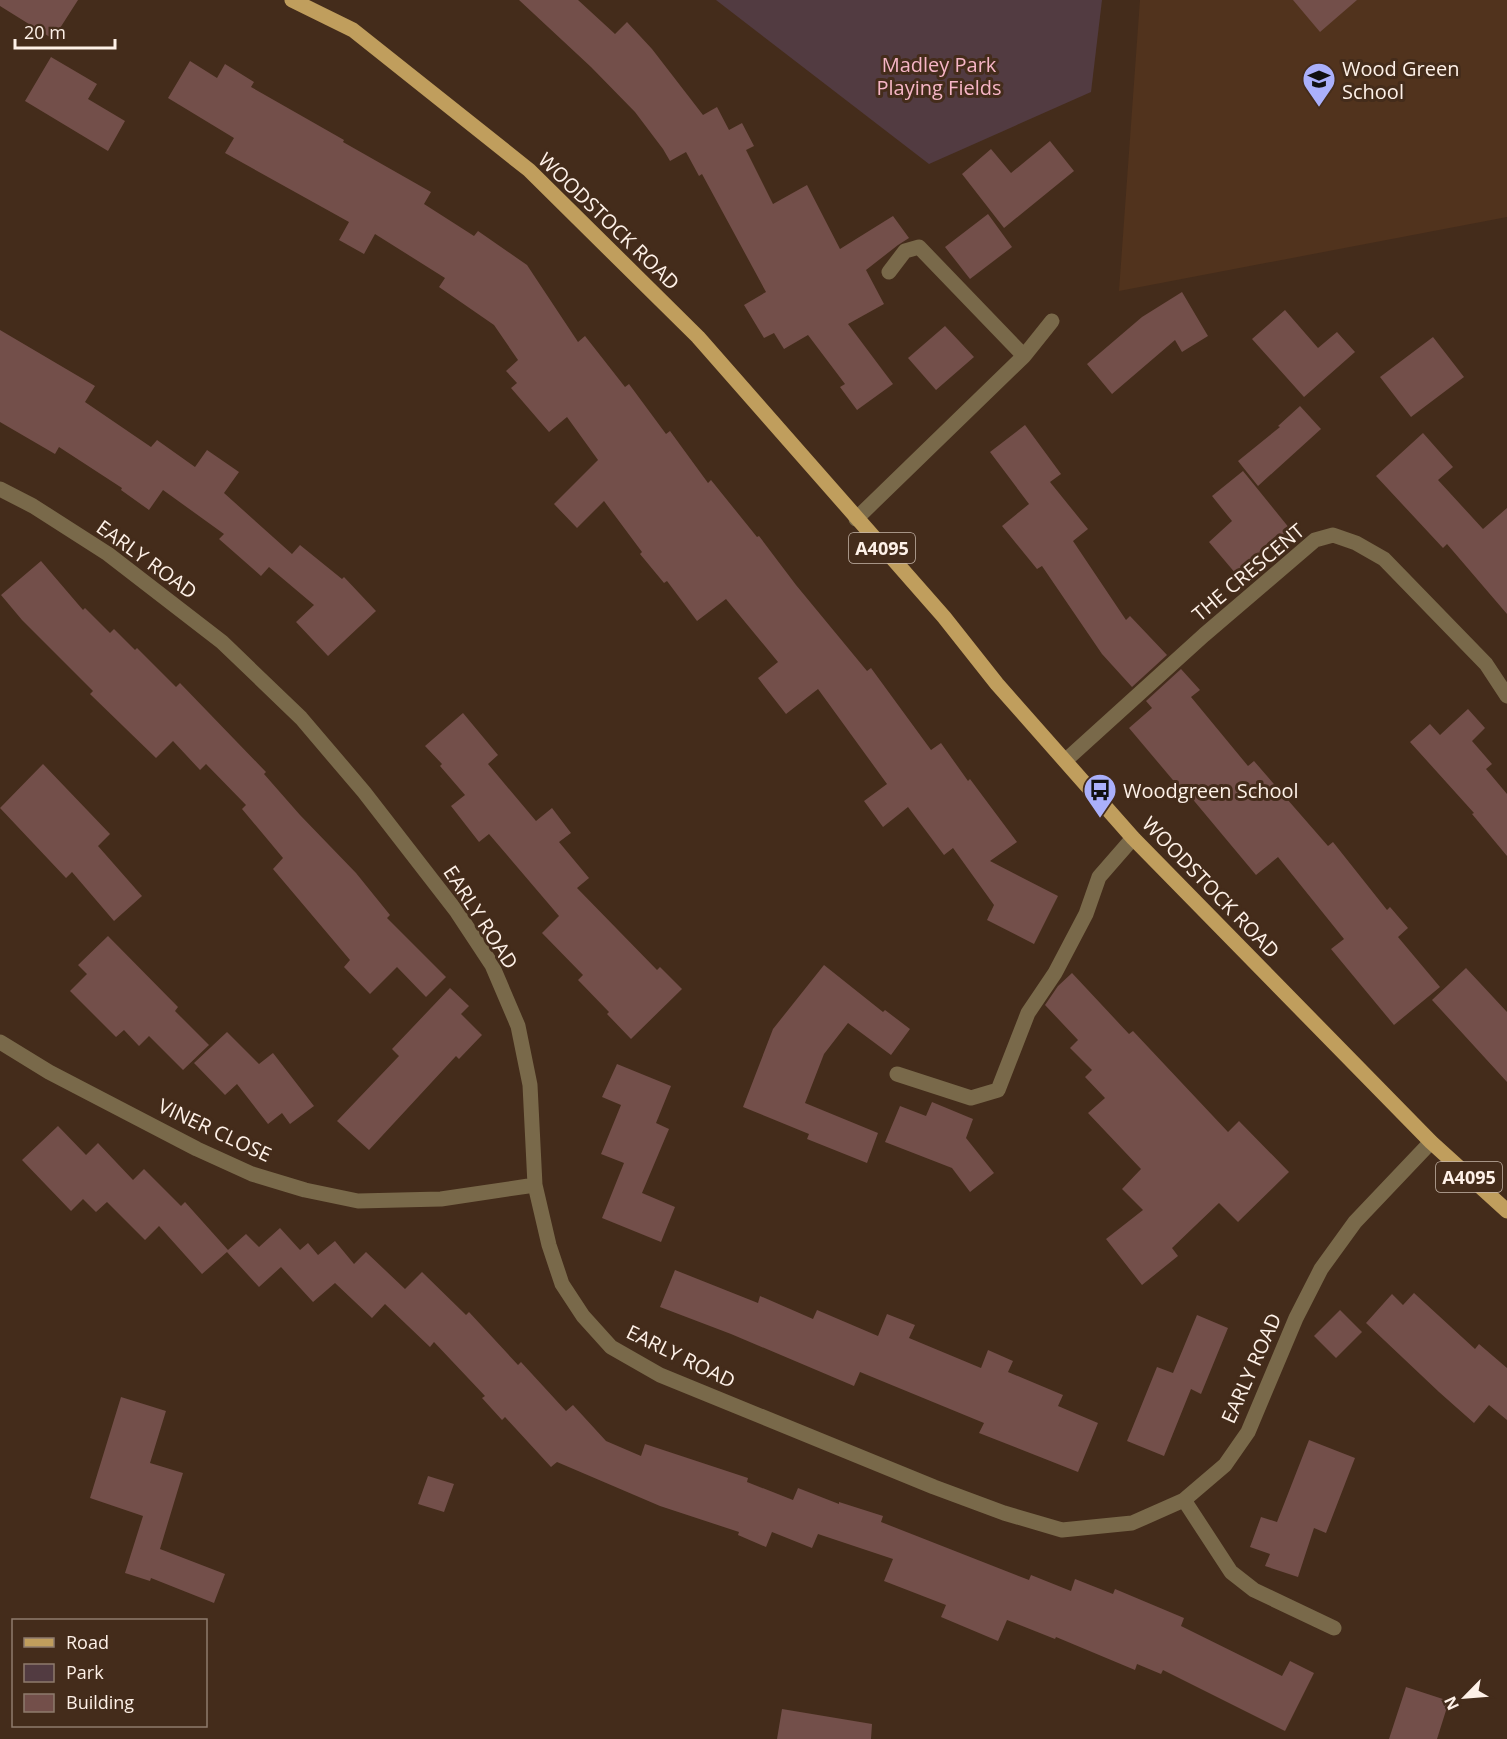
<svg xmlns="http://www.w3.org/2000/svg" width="1507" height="1739" viewBox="0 0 1507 1739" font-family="'Open Sans',sans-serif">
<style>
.built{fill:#51331d}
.green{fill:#523b41}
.building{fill:#734f4a}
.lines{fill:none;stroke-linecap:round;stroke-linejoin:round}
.minor{stroke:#79694a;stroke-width:15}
.primary{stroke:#c09e5d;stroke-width:15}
.labels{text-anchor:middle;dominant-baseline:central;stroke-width:6;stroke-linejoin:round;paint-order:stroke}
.shield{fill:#442c1b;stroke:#c6b6aa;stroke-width:1.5}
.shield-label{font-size:18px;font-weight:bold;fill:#fef1e8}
.park-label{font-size:20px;fill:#f6b5c6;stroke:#442c1b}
.poi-label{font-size:20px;fill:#fef1e8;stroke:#442c1b;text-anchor:start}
.street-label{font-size:20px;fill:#fef1e8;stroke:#442c1b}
</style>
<rect width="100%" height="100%" fill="#442c1b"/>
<path class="built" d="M 1140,0 L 1507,0 L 1507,217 L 1119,291 Z"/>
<path class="green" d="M 716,0 L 1102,0 L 1091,92 L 929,164 Z"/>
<path class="building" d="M 0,0 L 78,0 L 53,39 L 0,6 Z
M 519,0 L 578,0 L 615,34 L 627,22 L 652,49 L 703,115 L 717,107 L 729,130 L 742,123 L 754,146 L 746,150 L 773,204 L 807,185 L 840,249 L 893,216 L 909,238 L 898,245 L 866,270 L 884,304 L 848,324 L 893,384 L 857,410 L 840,387 L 845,384 L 808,335 L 784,349 L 774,333 L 764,338 L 744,305 L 766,292 L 702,174 L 699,176 L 686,152 L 670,161 L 663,149 L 635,112 L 591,67 Z
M 1293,0 L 1357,0 L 1320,32 Z
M 51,57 L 97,84 L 88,99 L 125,121 L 108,151 L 25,101 Z
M 190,61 L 217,78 L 225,64 L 254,82 L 251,87 L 344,140 L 343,142 L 431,192 L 424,204 L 474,236 L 478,231 L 527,265 L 578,342 L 585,336 L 625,387 L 629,384 L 666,434 L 670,431 L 708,483 L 711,480 L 757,537 L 759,536 L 796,585 L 867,671 L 871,668 L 931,750 L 941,743 L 968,781 L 970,779 L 1017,842 L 990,861 L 1058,896 L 1034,944 L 987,920 L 994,905 L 953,848 L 944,855 L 908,807 L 883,827 L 864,801 L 887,784 L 818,689 L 786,714 L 758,678 L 778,662 L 726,599 L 697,621 L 667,581 L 664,583 L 640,554 L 642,552 L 604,501 L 577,528 L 554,504 L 598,460 L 567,417 L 549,432 L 511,388 L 517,383 L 506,371 L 518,360 L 494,325 L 439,287 L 445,278 L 375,234 L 364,254 L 339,240 L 349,222 L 225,153 L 234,138 L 168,98 Z
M 1050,141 L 1074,171 L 1004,228 L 962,174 L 991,149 L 1011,173 Z
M 988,214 L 1012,247 L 970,279 L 945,247 Z
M 1182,292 L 1208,336 L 1182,352 L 1175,340 L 1112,394 L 1087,364 L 1142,317 Z
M 1285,310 L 1318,348 L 1337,332 L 1355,352 L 1304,397 L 1252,339 Z
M 945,326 L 974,357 L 936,390 L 908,358 Z
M 0,330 L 95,386 L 85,402 L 151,447 L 157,440 L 195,467 L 207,450 L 239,472 L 224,493 L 292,554 L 300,545 L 342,579 L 344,577 L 376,611 L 328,656 L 296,622 L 314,605 L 269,567 L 261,576 L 219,539 L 224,534 L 163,490 L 149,510 L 121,490 L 122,488 L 59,447 L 55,454 L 0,422 Z
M 1433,337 L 1464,377 L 1411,417 L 1380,377 Z
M 1300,406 L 1321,429 L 1258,486 L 1238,461 L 1280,427 L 1278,426 Z
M 1025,425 L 1061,474 L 1050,482 L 1088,529 L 1073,541 L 1126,620 L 1130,616 L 1167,655 L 1132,687 L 1102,654 L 1042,566 L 1037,569 L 1002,526 L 1029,504 L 990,452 Z
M 1423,433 L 1453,467 L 1438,480 L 1483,529 L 1507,508 L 1507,614 L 1447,544 L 1443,548 L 1376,476 Z
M 1243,471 L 1290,529 L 1236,574 L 1209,542 L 1232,521 L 1212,496 Z
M 41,561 L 83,610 L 85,608 L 110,633 L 114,629 L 135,650 L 137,648 L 176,687 L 180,683 L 266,772 L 264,774 L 300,815 L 356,873 L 390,915 L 387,918 L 446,977 L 426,997 L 397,967 L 370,994 L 344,967 L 350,960 L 273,869 L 283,858 L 242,809 L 246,805 L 206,764 L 200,770 L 173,741 L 156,758 L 90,694 L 93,691 L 22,620 L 1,595 Z
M 1181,669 L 1200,690 L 1191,697 L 1248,766 L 1254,761 L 1328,846 L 1333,842 L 1387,910 L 1390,907 L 1408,928 L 1398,937 L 1440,987 L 1394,1025 L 1331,949 L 1344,939 L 1278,857 L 1256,875 L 1185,790 L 1183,792 L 1129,728 L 1152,708 L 1146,701 Z
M 1468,709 L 1485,728 L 1472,741 L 1492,764 L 1486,769 L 1507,794 L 1507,856 L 1472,814 L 1474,813 L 1410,742 L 1430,724 L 1440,735 Z
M 463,713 L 498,755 L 488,764 L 536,821 L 552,808 L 571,833 L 559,842 L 589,878 L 577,888 L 657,970 L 660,967 L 682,989 L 631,1039 L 607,1014 L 609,1012 L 578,980 L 583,975 L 542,933 L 559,916 L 489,834 L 479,842 L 451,806 L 465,795 L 440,766 L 442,764 L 425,746 Z
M 43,764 L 110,834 L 98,846 L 142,896 L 114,921 L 72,872 L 66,878 L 0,808 Z
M 108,936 L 178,1007 L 175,1011 L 209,1045 L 183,1070 L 149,1036 L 139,1046 L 124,1030 L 116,1037 L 70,991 L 87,974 L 78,965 Z
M 824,965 L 883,1012 L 885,1010 L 910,1029 L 891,1055 L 848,1023 L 824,1054 L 805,1103 L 878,1133 L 867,1163 L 807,1139 L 809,1134 L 743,1107 L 773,1029 Z
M 1466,968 L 1507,1012 L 1507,1082 L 1432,1000 Z
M 1072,973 L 1129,1034 L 1133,1031 L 1228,1132 L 1239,1121 L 1289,1172 L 1238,1222 L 1219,1203 L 1172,1248 L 1178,1256 L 1142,1285 L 1106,1239 L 1143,1210 L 1122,1189 L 1141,1169 L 1088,1113 L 1105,1098 L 1085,1077 L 1092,1070 L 1070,1048 L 1078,1040 L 1045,1005 L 1058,986 Z
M 450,988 L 469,1006 L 461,1014 L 482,1035 L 459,1059 L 456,1056 L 369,1150 L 337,1121 L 399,1056 L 392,1049 Z
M 227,1032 L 259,1064 L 273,1053 L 314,1106 L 290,1124 L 282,1113 L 268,1124 L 237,1084 L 225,1095 L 194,1063 Z
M 617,1064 L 671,1086 L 656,1123 L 669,1129 L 642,1193 L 675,1207 L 661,1242 L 602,1218 L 624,1163 L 601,1154 L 621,1105 L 602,1097 Z
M 932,1102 L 973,1119 L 966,1138 L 994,1173 L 970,1192 L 952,1168 L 885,1142 L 900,1106 L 926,1116 Z
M 58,1126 L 86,1155 L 98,1143 L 133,1180 L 144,1169 L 181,1206 L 185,1202 L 228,1250 L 246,1234 L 259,1247 L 280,1228 L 300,1250 L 308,1243 L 318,1255 L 335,1241 L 354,1264 L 366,1252 L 405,1289 L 422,1272 L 466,1315 L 469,1312 L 518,1365 L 521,1362 L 566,1411 L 573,1405 L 606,1441 L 641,1456 L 645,1444 L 748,1478 L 747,1482 L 793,1500 L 798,1488 L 839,1504 L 839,1502 L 883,1516 L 881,1522 L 1029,1580 L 1031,1575 L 1071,1591 L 1075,1579 L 1113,1594 L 1115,1589 L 1184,1618 L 1181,1626 L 1282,1676 L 1290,1661 L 1314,1673 L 1285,1731 L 1163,1670 L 1161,1674 L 1137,1664 L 1135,1670 L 1056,1637 L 1055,1639 L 1007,1620 L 998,1641 L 941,1617 L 946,1605 L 884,1581 L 893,1559 L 818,1534 L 812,1548 L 772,1532 L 766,1547 L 738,1535 L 739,1532 L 660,1506 L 557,1462 L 551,1467 L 505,1417 L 502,1420 L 482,1398 L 485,1396 L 434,1342 L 430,1347 L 385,1304 L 372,1318 L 335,1283 L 313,1302 L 281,1267 L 259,1287 L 227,1252 L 202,1274 L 159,1226 L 145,1240 L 107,1202 L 96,1212 L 83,1199 L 71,1211 L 22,1160 Z
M 675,1270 L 758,1303 L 760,1296 L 813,1319 L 817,1310 L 878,1336 L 887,1314 L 915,1325 L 909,1338 L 981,1368 L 988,1350 L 1013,1361 L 1008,1372 L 1063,1395 L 1058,1406 L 1098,1423 L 1078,1472 L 979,1433 L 984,1423 L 860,1372 L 854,1386 L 731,1334 L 660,1307 Z
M 1414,1293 L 1475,1349 L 1479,1344 L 1507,1368 L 1507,1420 L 1489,1405 L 1474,1423 L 1439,1392 L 1366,1323 L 1392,1294 L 1403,1305 Z
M 1340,1310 L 1362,1332 L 1336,1358 L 1314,1336 Z
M 1197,1315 L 1228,1328 L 1201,1394 L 1191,1389 L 1164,1456 L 1127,1441 L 1157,1367 L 1173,1373 Z
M 121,1397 L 166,1411 L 150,1463 L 183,1473 L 160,1549 L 225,1574 L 214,1603 L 151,1578 L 150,1581 L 125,1573 L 143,1516 L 90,1498 Z
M 1309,1440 L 1355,1458 L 1326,1533 L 1314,1528 L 1298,1577 L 1265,1566 L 1270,1554 L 1250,1547 L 1261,1517 L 1277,1522 Z
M 428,1476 L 454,1484 L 444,1512 L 418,1504 Z
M 1406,1687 L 1449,1701 L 1437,1739 L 1389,1739 Z
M 782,1709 L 872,1724 L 871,1739 L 777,1739 Z"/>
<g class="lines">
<path class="minor" d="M 889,272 L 905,251 L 919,247 L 1024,356
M 0,489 L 33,506 L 108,554 L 222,642 L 301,718 L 364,792 L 457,912 L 492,965 L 518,1026 L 530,1085 L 535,1185 L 549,1245 L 562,1284 L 583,1316 L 611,1347 L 660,1375 L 934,1487 L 1004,1513 L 1062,1530 L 1132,1523 L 1184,1500 L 1225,1465 L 1248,1432 L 1296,1318 L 1321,1269 L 1355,1222 L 1431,1142
M 856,519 L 1024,356 L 1052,321
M 1066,760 L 1204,635 L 1315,540 L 1333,535 L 1356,543 L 1384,559 L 1486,664 L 1507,696
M 0,1042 L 49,1072 L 197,1149 L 252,1174 L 305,1190 L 358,1201 L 441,1199 L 535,1185
M 897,1074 L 971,1098 L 998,1090 L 1028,1013 L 1055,973 L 1086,914 L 1099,877 L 1133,838
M 1184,1500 L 1231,1572 L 1254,1590 L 1334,1628"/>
<path class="primary" d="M 292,0 L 353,30 L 529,170 L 698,337 L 944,617 L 997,684 L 1133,838 L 1431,1142 L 1507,1211"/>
</g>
<defs>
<g id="school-pin" transform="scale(1.725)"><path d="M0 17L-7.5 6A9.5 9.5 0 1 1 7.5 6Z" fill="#aab0fb" stroke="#442c1b"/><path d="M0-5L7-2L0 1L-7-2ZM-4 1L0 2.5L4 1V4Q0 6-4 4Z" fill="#111"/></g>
<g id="bus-pin" transform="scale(1.725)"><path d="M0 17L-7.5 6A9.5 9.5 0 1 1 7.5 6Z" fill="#aab0fb" stroke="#442c1b"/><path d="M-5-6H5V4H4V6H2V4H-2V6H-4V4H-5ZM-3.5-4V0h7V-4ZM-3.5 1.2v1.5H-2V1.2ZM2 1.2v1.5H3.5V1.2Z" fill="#111"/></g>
</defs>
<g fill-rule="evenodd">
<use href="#school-pin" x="1319" y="79"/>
<use href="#bus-pin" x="1100" y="790"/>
</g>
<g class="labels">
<g class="shield">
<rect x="849" y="533" width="66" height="30" rx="4.5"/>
<rect x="1436" y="1162" width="66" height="30" rx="4.5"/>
</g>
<g class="shield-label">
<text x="882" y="548">A4095</text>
<text x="1469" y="1177">A4095</text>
</g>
<g class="park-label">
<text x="939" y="64">Madley Park<tspan x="939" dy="23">Playing Fields</tspan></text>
</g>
<g class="poi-label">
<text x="1342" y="68">Wood Green<tspan x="1342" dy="23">School</tspan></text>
<text x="1123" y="790">Woodgreen School</text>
</g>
<g class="street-label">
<text transform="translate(609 221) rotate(44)">WOODSTOCK ROAD</text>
<text transform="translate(147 559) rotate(36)">EARLY ROAD</text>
<text transform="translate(1248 572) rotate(-40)">THE CRESCENT</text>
<text transform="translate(1211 887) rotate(46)">WOODSTOCK ROAD</text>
<text transform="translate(481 917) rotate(57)">EARLY ROAD</text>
<text transform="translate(215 1130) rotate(25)">VINER CLOSE</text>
<text transform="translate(681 1356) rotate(26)">EARLY ROAD</text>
<text transform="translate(1251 1368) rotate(-66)">EARLY ROAD</text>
</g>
</g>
<rect x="12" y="1619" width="195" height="108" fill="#442c1b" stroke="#8e7b6d" stroke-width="1.5"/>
<rect x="24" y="1638" width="30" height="9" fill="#c09e5d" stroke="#8e7b6d" stroke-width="1.5"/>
<text x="66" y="1649" font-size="18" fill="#fef1e8">Road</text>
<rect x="24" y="1664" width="30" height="18" fill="#523b41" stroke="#8e7b6d" stroke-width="1.5"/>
<text x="66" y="1679" font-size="18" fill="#fef1e8">Park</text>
<rect x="24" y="1694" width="30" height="18" fill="#734f4a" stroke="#8e7b6d" stroke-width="1.5"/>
<text x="66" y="1709" font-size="18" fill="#fef1e8">Building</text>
<g transform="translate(1465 1697) rotate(245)" stroke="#442c1b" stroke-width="4.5" paint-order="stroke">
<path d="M0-4.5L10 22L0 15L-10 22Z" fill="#fef1e8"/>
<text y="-9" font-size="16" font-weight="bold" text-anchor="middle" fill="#fef1e8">N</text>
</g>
<path d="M15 39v9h100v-9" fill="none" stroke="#fef1e8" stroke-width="3"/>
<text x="24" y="39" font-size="18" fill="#fef1e8" stroke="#442c1b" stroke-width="4.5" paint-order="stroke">20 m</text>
</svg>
